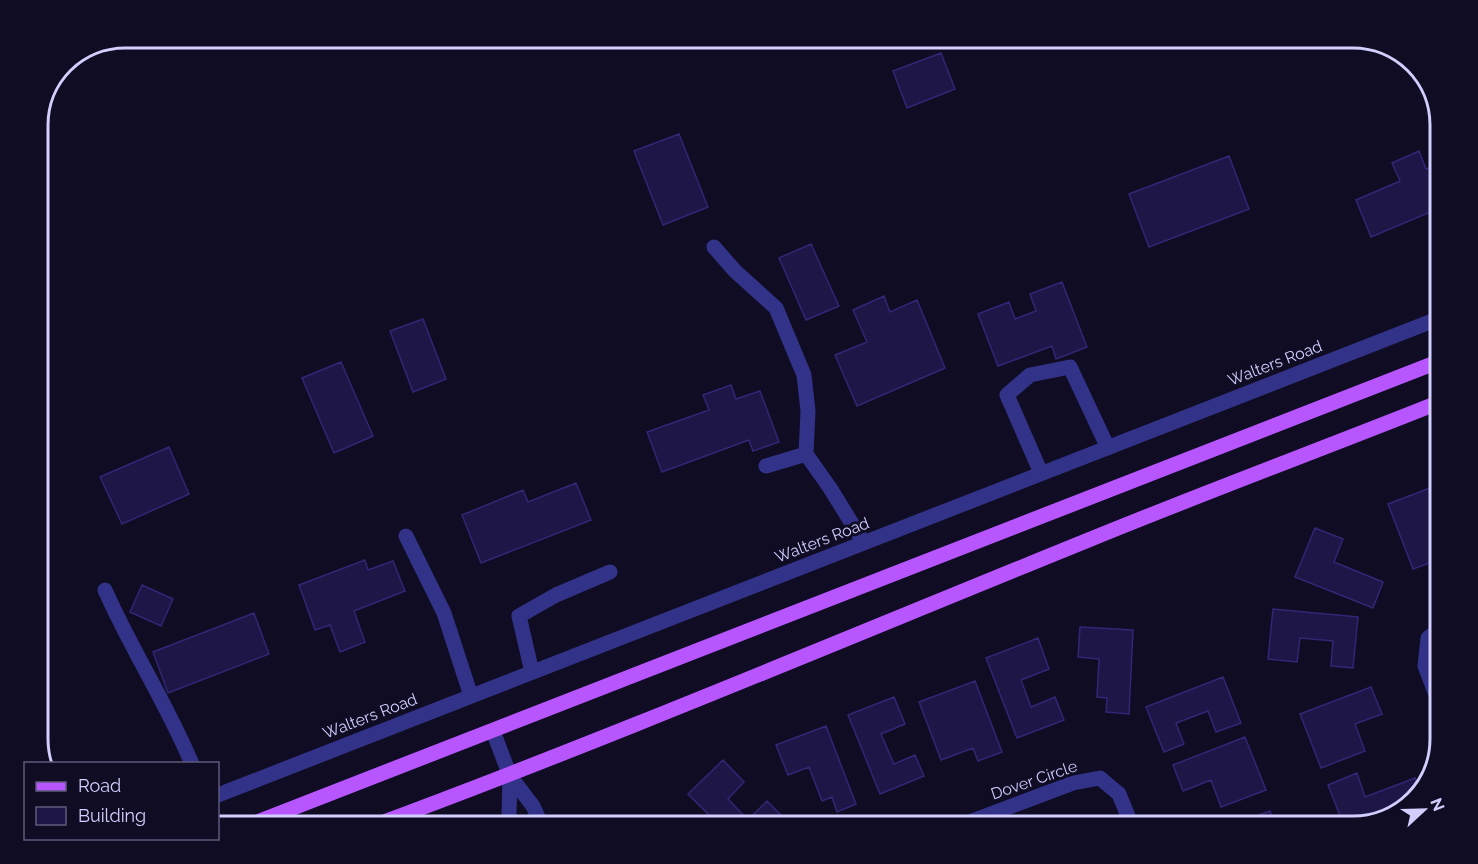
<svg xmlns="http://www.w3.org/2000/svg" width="1478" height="864" viewBox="0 0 1478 864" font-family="Raleway,sans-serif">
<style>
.building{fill:#1e1647;stroke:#322675;stroke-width:1.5}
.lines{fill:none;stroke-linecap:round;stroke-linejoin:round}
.minor{stroke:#323388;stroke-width:15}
.major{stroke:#b756ff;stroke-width:15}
.labels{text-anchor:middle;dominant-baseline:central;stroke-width:6;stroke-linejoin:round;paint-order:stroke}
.street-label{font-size:16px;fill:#d2cfff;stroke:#0f0c24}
.rim{fill:none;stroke:#d2cfff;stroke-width:3}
</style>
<rect width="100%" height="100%" fill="#0f0c24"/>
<path class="building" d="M 941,53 L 955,89 L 907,108 L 893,71 Z
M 679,134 L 708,207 L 663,225 L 634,151 Z
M 1419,151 L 1426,169 L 1440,164 L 1440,208 L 1371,237 L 1356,200 L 1400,181 L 1392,163 Z
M 1229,156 L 1249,209 L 1149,247 L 1129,194 Z
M 811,244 L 839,306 L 806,320 L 779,258 Z
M 1062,282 L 1087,347 L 1056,359 L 1052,346 L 998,366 L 978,314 L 1009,302 L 1015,319 L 1036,311 L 1030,294 Z
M 884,296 L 890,312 L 917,300 L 945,368 L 857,406 L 835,355 L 867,342 L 853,310 Z
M 423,319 L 446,379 L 413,392 L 390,331 Z
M 341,362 L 373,436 L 334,453 L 302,378 Z
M 731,385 L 736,399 L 760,391 L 779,442 L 753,451 L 749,440 L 662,472 L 647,432 L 709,410 L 703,395 Z
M 169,447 L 189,494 L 122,524 L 100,477 Z
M 576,483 L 591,520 L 481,563 L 462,515 L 523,490 L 528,502 Z
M 1440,484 L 1440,532 L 1433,535 L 1440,559 L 1413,569 L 1388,504 Z
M 1315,528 L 1343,539 L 1334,562 L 1383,582 L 1373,608 L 1295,577 Z
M 365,560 L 368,570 L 393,561 L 405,591 L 354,611 L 365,642 L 340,652 L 330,625 L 315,630 L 299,585 Z
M 142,585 L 173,599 L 161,626 L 130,612 Z
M 1273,609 L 1358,617 L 1353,668 L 1331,666 L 1333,641 L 1300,638 L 1297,662 L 1268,659 Z
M 254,613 L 269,654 L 168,693 L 153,652 Z
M 1080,627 L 1133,630 L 1129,714 L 1106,712 L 1107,698 L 1097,697 L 1099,659 L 1078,657 Z
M 1038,638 L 1049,669 L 1021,680 L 1031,707 L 1055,697 L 1064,720 L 1017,738 L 986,658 Z
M 1223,677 L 1241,723 L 1216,732 L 1208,711 L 1176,723 L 1184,744 L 1164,752 L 1146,707 Z
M 975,681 L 1002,752 L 978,761 L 973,748 L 941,760 L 919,702 Z
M 1371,687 L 1382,714 L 1355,724 L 1365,751 L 1321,768 L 1300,714 Z
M 894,697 L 905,724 L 881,734 L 894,764 L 915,755 L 924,776 L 880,794 L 848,715 Z
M 826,726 L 856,804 L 837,812 L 832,797 L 822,801 L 809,767 L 788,775 L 776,745 Z
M 1245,737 L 1266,790 L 1221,807 L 1211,780 L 1183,791 L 1173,765 Z
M 723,760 L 744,782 L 728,799 L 748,820 L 767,801 L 785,819 L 777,826 L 720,826 L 688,794 Z
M 1357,773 L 1365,797 L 1415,778 L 1421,791 L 1398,814 L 1354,826 L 1344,826 L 1328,785 Z
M 1270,811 L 1276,826 L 1229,826 Z"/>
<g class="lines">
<path class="minor" d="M 714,247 L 735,271 L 776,308 L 804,375 L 808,411 L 806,454
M 766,466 L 806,454 L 830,488 L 864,543
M 1041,473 L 1007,395 L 1030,375 L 1070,367 L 1108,448
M 406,536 L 444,613 L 471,696
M 105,590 C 131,649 167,704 192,764
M 1440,629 L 1428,638 L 1425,666 L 1440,705
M 532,672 L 519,616 L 556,595 L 610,572
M 493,731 L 510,776 L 533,806 L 542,826
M 510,776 L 509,815 L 513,826
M 218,795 L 1440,318
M 959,826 L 1073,783 L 1100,778 L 1119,794 L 1132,826"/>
<path class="major" d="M 247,826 L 1440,361
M 373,826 C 613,737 849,637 1086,541 C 1203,493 1322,449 1440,402"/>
</g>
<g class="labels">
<g class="street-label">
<text transform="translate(1275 363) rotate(-21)">Walters Road</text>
<text transform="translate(822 540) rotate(-21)">Walters Road</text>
<text transform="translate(370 716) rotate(-21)">Walters Road</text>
<text transform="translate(1034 780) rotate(-19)">Dover Circle</text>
</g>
</g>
<path d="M0 0H1478V864H0ZM125 48H1353A77 77 0 0 1 1430 125V739A77 77 0 0 1 1353 816H125A77 77 0 0 1 48 739V125A77 77 0 0 1 125 48Z" fill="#0f0c24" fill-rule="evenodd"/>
<path class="rim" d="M125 48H1353A77 77 0 0 1 1430 125V739A77 77 0 0 1 1353 816H125A77 77 0 0 1 48 739V125A77 77 0 0 1 125 48Z"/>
<rect x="24" y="762" width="195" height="78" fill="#0f0c24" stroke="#5d5a7c" stroke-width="1.5"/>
<rect x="36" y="782" width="30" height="9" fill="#b756ff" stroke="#5d5a7c" stroke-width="1.5"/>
<text x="78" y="792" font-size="18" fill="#d2cfff">Road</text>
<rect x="36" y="807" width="30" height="18" fill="#1e1647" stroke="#5d5a7c" stroke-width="1.5"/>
<text x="78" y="822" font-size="18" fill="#d2cfff">Building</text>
<g transform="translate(1424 810) rotate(68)" stroke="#0f0c24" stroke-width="4.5" paint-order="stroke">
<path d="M0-4.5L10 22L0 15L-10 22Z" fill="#d2cfff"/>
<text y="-9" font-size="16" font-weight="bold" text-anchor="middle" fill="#d2cfff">N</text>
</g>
</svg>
